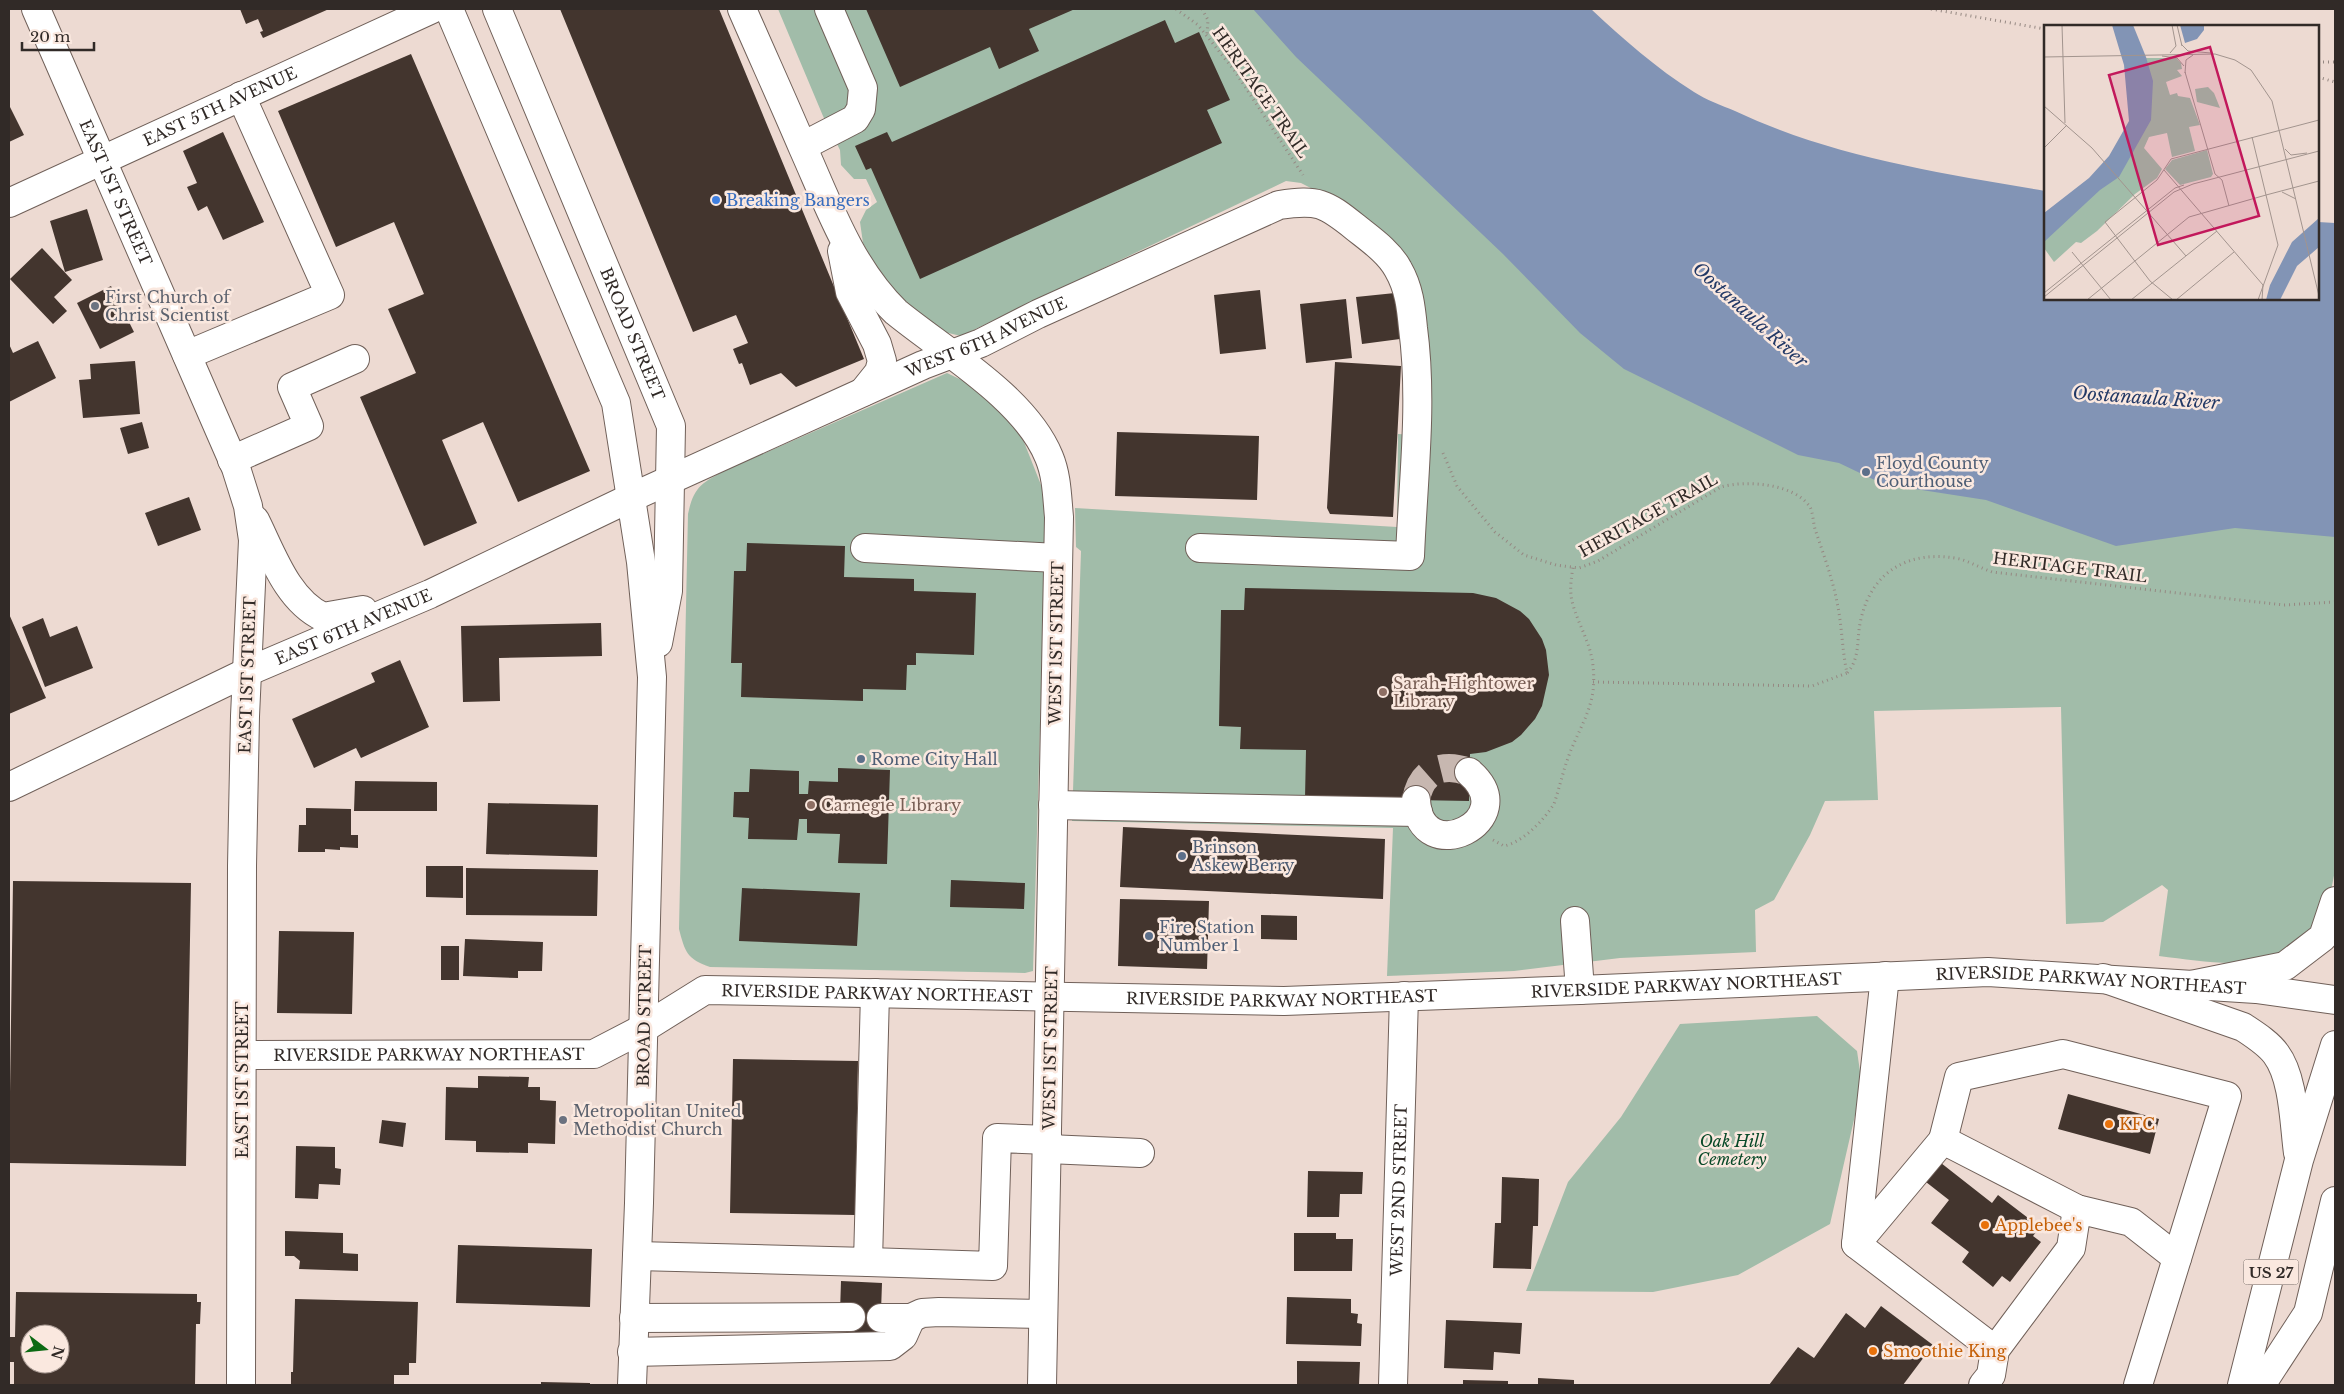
<svg xmlns="http://www.w3.org/2000/svg" width="2344" height="1394" viewBox="0 0 2344 1394" font-family="'Libre Baskerville',serif">
<style>
.green{fill:#a1bca9}
.water{fill:#8294b5}
.building{fill:#43352e;fill-rule:evenodd}
.lines{fill:none;stroke-linecap:round;stroke-linejoin:round}
.minor-tunnel{stroke:#c7b7b0;stroke-width:28;stroke-dasharray:28 14;stroke-linecap:butt}
.minor-casing{stroke:#706059;stroke-width:30}
.major-casing{stroke:#706059;stroke-width:30}
.path{stroke:#958882;stroke-width:3;stroke-dasharray:1 4;stroke-linecap:butt}
.minor{stroke:#fff;stroke-width:28}
.major{stroke:#fff;stroke-width:28}
.shop-dot{fill:#3f7fe0;stroke:#fae8df;stroke-width:2}
.worship-dot{fill:#6b7280;stroke:#fae8df;stroke-width:2}
.service-dot{fill:#5c6f8a;stroke:#fae8df;stroke-width:2}
.education-dot{fill:#8d6e63;stroke:#fae8df;stroke-width:2}
.food-dot{fill:#e8710a;stroke:#fae8df;stroke-width:2}
.labels{text-anchor:middle;dominant-baseline:central;stroke-width:5;stroke-linejoin:round;paint-order:stroke}
.shield{fill:#fae8df;stroke:#6d635e;stroke-width:1}
.shield-label{font-size:15px;font-weight:bold;fill:#312a27}
.street-label{font-size:16px;fill:#312a27;stroke:#fae8df}
.shop-label{font-size:16px;fill:#366cbe;stroke:#fae8df;text-anchor:start}
.worship-label{font-size:16px;fill:#5b616d;stroke:#fae8df;text-anchor:start}
.service-label{font-size:16px;fill:#4e5e75;stroke:#fae8df;text-anchor:start}
.education-label{font-size:16px;fill:#785e54;stroke:#fae8df;text-anchor:start}
.food-label{font-size:16px;fill:#c56008;stroke:#fae8df;text-anchor:start}
.park-label{font-size:16px;font-style:italic;fill:#084928;stroke:#fae8df}
.water-label{font-size:18px;font-style:italic;fill:#233966;stroke:#fae8df}
.inset-road{fill:none;stroke:#a2948e;stroke-width:1}
.view{fill:#c2185b;fill-opacity:0.15;stroke:#c2185b;stroke-width:2.5}
.inset-edge{fill:none;stroke:#312a27;stroke-width:2.5}
</style>
<rect width="100%" height="100%" fill="#eddad2"/>
<path class="green" d="M 778,9 L 1414,9 L 1820,370 L 2335,407 L 2335,871 C 2332,884 2328,912 2320,923 C 2277,977 2218,963 2159,956 L 2168,890 L 2162,885 L 2103,922 L 2066,924 L 2061,707 L 1874,711 L 1878,800 L 1825,801 L 1810,835 L 1774,900 L 1755,910 L 1756,952 L 1620,958 L 1514,971 L 1387,976 L 1393,828 L 1072,821 L 1081,551 L 1076,547 L 1075,508 L 1397,527 L 1398,434 L 1416,435 L 1431,412 L 1432,392 L 1417,293 L 1332,199 L 1301,183 L 1286,181 L 961,336 L 940,331 L 887,286 L 863,243 L 860,222 L 866,210 L 877,202 L 866,179 L 854,179 L 841,165 L 840,150 L 823,116 Z
M 947,373 L 972,385 L 1006,416 L 1022,437 L 1043,490 L 1048,519 L 1044,588 L 1033,971 L 1025,973 L 710,967 C 687,959 685,952 679,929 L 688,514 C 694,486 702,483 726,470 Z
M 1817,1016 L 1857,1051 L 1862,1085 L 1830,1224 L 1738,1275 L 1653,1292 L 1526,1291 L 1568,1182 L 1621,1117 L 1680,1024 Z"/>
<path class="water" d="M 1253,9 L 1591,9 C 1623,39 1656,68 1694,92 C 1706,100 1721,105 1735,111 C 1832,157 1940,173 2045,191 L 2045,299 L 2318,299 L 2318,222 L 2335,223 L 2335,537 L 2235,528 L 2116,546 L 1986,500 L 1883,484 L 1839,463 L 1798,455 L 1624,369 L 1580,333 L 1503,254 L 1296,57 Z"/>
<path class="building" d="M 240,9 L 329,9 L 263,38 L 260,32 L 263,31 L 258,19 L 246,24 Z
M 560,9 L 719,9 L 864,359 L 796,387 L 781,373 L 750,385 L 742,363 L 739,364 L 733,349 L 748,343 L 736,315 L 693,332 Z
M 866,9 L 1075,9 L 1029,29 L 1039,51 L 999,69 L 990,47 L 900,87 Z
M 1165,20 L 1175,43 L 1199,32 L 1230,100 L 1207,110 L 1222,143 L 920,279 L 871,168 L 866,170 L 855,146 L 887,132 L 892,142 Z
M 411,54 L 590,471 L 518,502 L 483,422 L 442,440 L 477,523 L 424,546 L 360,397 L 416,373 L 388,309 L 424,294 L 394,222 L 336,247 L 278,111 Z
M 9,105 L 24,135 L 9,142 Z
M 223,132 L 264,222 L 223,240 L 207,206 L 198,211 L 187,187 L 197,183 L 183,151 Z
M 87,209 L 103,260 L 65,272 L 50,221 Z
M 42,248 L 72,280 L 54,297 L 67,311 L 53,324 L 10,279 Z
M 111,286 L 134,332 L 100,349 L 77,303 Z
M 1260,290 L 1266,349 L 1220,354 L 1214,295 Z
M 1395,293 L 1400,339 L 1362,344 L 1356,297 Z
M 1346,299 L 1352,358 L 1306,363 L 1300,304 Z
M 38,341 L 56,378 L 9,402 L 9,344 L 13,353 Z
M 135,361 L 140,414 L 83,418 L 79,380 L 91,379 L 90,364 Z
M 1335,362 L 1401,366 L 1393,517 L 1330,514 L 1327,508 Z
M 142,422 L 149,448 L 128,454 L 120,428 Z
M 1117,432 L 1259,436 L 1257,500 L 1115,496 Z
M 189,497 L 201,530 L 158,546 L 145,513 Z
M 747,543 L 845,546 L 844,577 L 914,579 L 914,591 L 976,593 L 974,655 L 916,653 L 916,665 L 907,665 L 906,690 L 863,689 L 863,701 L 741,697 L 742,663 L 731,663 L 734,571 L 746,571 Z
M 1245,588 L 1473,593 L 1496,598 L 1520,611 L 1529,619 L 1542,639 L 1546,650 L 1549,675 L 1542,706 L 1535,719 L 1521,735 L 1512,742 L 1486,752 L 1470,754 L 1469,801 L 1305,798 L 1306,750 L 1240,749 L 1241,727 L 1219,726 L 1221,610 L 1244,610 Z
M 9,614 L 46,698 L 9,714 Z
M 43,618 L 50,637 L 77,626 L 93,668 L 45,687 L 22,627 Z
M 601,623 L 602,656 L 499,658 L 500,701 L 463,702 L 461,626 Z
M 400,660 L 429,727 L 361,758 L 356,748 L 314,768 L 292,719 L 375,682 L 371,673 Z
M 838,768 L 890,770 L 887,864 L 838,863 L 840,834 L 807,833 L 807,819 L 799,819 L 797,840 L 748,839 L 749,818 L 733,817 L 734,792 L 749,792 L 750,769 L 799,771 L 799,794 L 808,794 L 809,781 L 838,782 Z
M 355,781 L 437,782 L 437,811 L 354,811 Z
M 488,803 L 598,805 L 597,857 L 486,854 Z
M 306,808 L 351,809 L 351,835 L 358,835 L 358,848 L 340,847 L 340,850 L 325,849 L 325,852 L 298,852 L 299,825 L 306,825 Z
M 1123,827 L 1385,839 L 1383,899 L 1120,887 Z
M 426,866 L 463,866 L 463,898 L 426,897 Z
M 466,868 L 598,870 L 597,916 L 466,915 Z
M 951,880 L 1025,883 L 1024,909 L 950,907 Z
M 13,881 L 191,883 L 186,1166 L 9,1163 Z
M 742,888 L 860,893 L 857,946 L 739,941 Z
M 1120,899 L 1209,901 L 1207,969 L 1118,966 Z
M 1261,915 L 1297,916 L 1297,940 L 1261,939 Z
M 279,931 L 354,932 L 352,1014 L 277,1013 Z
M 465,939 L 543,942 L 542,971 L 518,971 L 518,978 L 463,976 Z
M 441,946 L 459,946 L 459,980 L 441,980 Z
M 733,1059 L 858,1061 L 855,1215 L 730,1213 Z
M 478,1076 L 529,1077 L 528,1087 L 540,1087 L 540,1100 L 556,1101 L 555,1144 L 528,1143 L 528,1153 L 476,1152 L 476,1141 L 445,1140 L 446,1087 L 478,1088 Z
M 2068,1094 L 2159,1119 L 2150,1154 L 2058,1129 Z
M 382,1120 L 406,1123 L 403,1147 L 379,1143 Z
M 296,1146 L 335,1147 L 335,1168 L 341,1169 L 340,1185 L 319,1184 L 318,1199 L 295,1198 Z
M 1941,1163 L 1992,1203 L 1998,1195 L 2040,1227 L 2033,1236 L 2041,1242 L 2010,1282 L 2002,1276 L 1993,1287 L 1962,1262 L 1969,1252 L 1931,1223 L 1949,1200 L 1926,1182 Z
M 1308,1171 L 1363,1172 L 1362,1194 L 1340,1194 L 1339,1217 L 1307,1217 Z
M 1502,1177 L 1539,1179 L 1538,1226 L 1533,1226 L 1531,1269 L 1493,1268 L 1495,1223 L 1501,1223 Z
M 285,1231 L 343,1233 L 343,1253 L 358,1254 L 358,1271 L 299,1269 L 300,1261 L 294,1256 L 285,1256 Z
M 1294,1233 L 1336,1233 L 1336,1239 L 1353,1239 L 1352,1271 L 1294,1271 Z
M 458,1245 L 592,1249 L 590,1307 L 456,1303 Z
M 841,1281 L 882,1283 L 880,1340 L 850,1340 L 851,1317 L 840,1312 Z
M 16,1292 L 197,1294 L 197,1302 L 201,1302 L 200,1324 L 196,1324 L 195,1385 L 14,1385 L 14,1362 L 9,1362 L 9,1337 L 15,1337 ZM 30,1334 L 60,1334 L 60,1364 L 30,1364 Z
M 1287,1297 L 1351,1299 L 1351,1313 L 1358,1314 L 1357,1323 L 1362,1324 L 1361,1346 L 1286,1344 Z
M 295,1299 L 418,1302 L 416,1363 L 409,1363 L 409,1375 L 394,1375 L 394,1385 L 291,1385 L 291,1372 L 293,1372 Z
M 1881,1306 L 1933,1345 L 1903,1385 L 1769,1385 L 1798,1347 L 1814,1358 L 1846,1313 L 1865,1328 Z
M 1446,1320 L 1522,1323 L 1520,1354 L 1494,1352 L 1493,1370 L 1444,1368 Z
M 1297,1361 L 1360,1362 L 1359,1385 L 1297,1385 Z
M 1538,1378 L 1574,1380 L 1574,1385 L 1538,1385 Z
M 1463,1380 L 1508,1381 L 1508,1385 L 1463,1385 Z
M 541,1382 L 590,1383 L 590,1385 L 541,1385 Z"/>
<g class="lines">
<path class="minor-tunnel" d="M 1416,800 C 1421,770 1443,762 1469,772"/>
<g class="minor-casing">
<g id="minor">
<path id="s1" d="M 36,9 L 236,468 L 248,506 L 253,540 L 245,716 L 242,866 L 241,1385"/>
<path d="M 742,9 C 762,55 783,101 803,148 C 829,206 850,267 896,312 C 945,352 1025,398 1049,457 C 1057,476 1057,497 1059,517 L 1042,1385"/>
<path d="M 803,146 L 855,119 L 861,109 L 863,88 L 829,9"/>
<path id="s2" d="M 9,203 L 432,9"/>
<path d="M 842,251 L 850,292 L 877,344 L 882,361 L 879,372 L 863,392"/>
<path d="M 187,355 L 330,295 L 241,96"/>
<path d="M 232,460 L 309,426 L 292,387 L 355,359"/>
<path d="M 255,520 C 272,554 287,600 323,617 L 363,610"/>
<path d="M 865,548 L 1057,558"/>
<path id="s3" d="M 9,787 L 247,672 L 430,594 L 630,498 L 923,365 L 981,343 L 1038,314 L 1279,205 C 1318,199 1325,203 1355,227 C 1370,239 1389,252 1398,269 C 1409,288 1411,307 1413,328 C 1423,403 1413,480 1410,556 L 1200,548"/>
<path d="M 1416,800 C 1420,871 1525,820 1469,772"/>
<path d="M 1053,805 L 1418,812"/>
<path d="M 1575,921 L 1580,990"/>
<path d="M 1885,976 L 1856,1244 L 1995,1350"/>
<path id="s4" d="M 243,1055 L 594,1054 L 644,1028 L 705,990 L 1284,1001 L 1580,990 L 1988,972 L 2256,989 L 2335,1000"/>
<path d="M 1943,1140 L 1959,1077 L 2063,1054 L 2227,1096 L 2138,1385"/>
<path d="M 1048,1149 L 1140,1153"/>
<path d="M 1856,1244 L 1943,1140 L 2077,1209"/>
<path d="M 637,1256 L 868,1262 L 875,993"/>
<path d="M 868,1262 L 993,1266 L 997,1138 L 1048,1140"/>
<path d="M 634,1318 L 851,1317"/>
<path d="M 881,1318 L 911,1318 L 922,1313 L 939,1312 L 1043,1314"/>
<path d="M 632,1352 L 890,1346 L 903,1336 L 911,1318"/>
<path id="s5" d="M 1393,1385 L 1404,996"/>
<path d="M 1983,1385 L 1991,1375 L 1995,1350 L 2071,1248 L 2077,1209 L 2131,1222 L 2177,1258"/>
</g>
</g>
<g class="major-casing">
<g id="major">
<path d="M 449,9 L 616,403 L 641,562 L 652,677 L 639,1203 L 632,1385"/>
<path id="s6" d="M 497,9 L 671,426 L 668,591 L 658,643"/>
<path d="M 2103,978 L 2243,1027 C 2255,1035 2268,1043 2276,1054 C 2294,1078 2294,1124 2298,1153"/>
<path d="M 2191,985 L 2285,966 L 2323,937 L 2335,901"/>
<path d="M 2242,1385 L 2299,1160 L 2335,1045"/>
<path d="M 2261,1385 L 2308,1313 L 2335,1201"/>
</g>
</g>
<path class="path" d="M 1176,9 L 1198,25 L 1234,70 L 1303,175
M 1202,9 L 1208,20 L 1207,34
M 1931,9 L 2045,29
M 2318,62 L 2335,62
M 2318,77 L 2335,82
M 1443,453 L 1457,486 L 1465,496 L 1495,532 L 1524,555 L 1556,565 L 1579,568 L 1598,561 L 1721,487 C 1745,480 1794,483 1810,507 C 1813,512 1813,522 1815,529 C 1823,553 1832,577 1837,602 C 1842,625 1842,650 1847,673 C 1861,658 1856,638 1861,619 C 1872,570 1911,549 1960,559 C 1970,562 1981,568 1992,572 L 2284,605 L 2335,602
M 1593,682 L 1812,686 L 1847,673
M 1493,840 L 1504,846 C 1523,842 1543,821 1554,804 C 1560,786 1564,767 1571,750 C 1584,719 1597,702 1593,666 C 1591,644 1579,626 1573,605 C 1569,592 1571,580 1573,567"/>
<use href="#minor" class="minor"/>
<use href="#major" class="major"/>
</g>
<circle class="shop-dot" cx="716" cy="200" r="5"/>
<g class="worship-dot">
<circle cx="95" cy="306" r="5"/>
<circle cx="563" cy="1120" r="5"/>
</g>
<g class="service-dot">
<circle cx="1866" cy="472" r="5"/>
<circle cx="861" cy="759" r="5"/>
<circle cx="1182" cy="856" r="5"/>
<circle cx="1149" cy="936" r="5"/>
</g>
<g class="education-dot">
<circle cx="1383" cy="692" r="5"/>
<circle cx="811" cy="805" r="5"/>
</g>
<g class="food-dot">
<circle cx="2109" cy="1124" r="5"/>
<circle cx="1985" cy="1225" r="5"/>
<circle cx="1873" cy="1351" r="5"/>
</g>
<g class="labels">
<rect class="shield" x="2243.5" y="1259.5" width="55" height="25" rx="4"/>
<g class="shield-label">
<text x="2271" y="1272">US 27</text>
</g>
<g class="street-label">
<text transform="translate(1261 92) rotate(55)">HERITAGE TRAIL</text>
<text stroke="none"><textPath href="#s2" startOffset="232">EAST 5TH AVENUE</textPath></text>
<text stroke="none"><textPath href="#s1" startOffset="200">EAST 1ST STREET</textPath></text>
<text stroke="none"><textPath href="#s6" startOffset="352">BROAD STREET</textPath></text>
<text stroke="none"><textPath href="#s3" startOffset="1076">WEST 6TH AVENUE</textPath></text>
<text transform="translate(1648 515) rotate(-29)">HERITAGE TRAIL</text>
<text transform="translate(2070 567) rotate(7)">HERITAGE TRAIL</text>
<text stroke="none"><textPath href="#s3" startOffset="380">EAST 6TH AVENUE</textPath></text>
<text transform="translate(1056 643) rotate(-89)">WEST 1ST STREET</text>
<text transform="translate(247 675) rotate(-88)">EAST 1ST STREET</text>
<text stroke="none"><textPath href="#s4" startOffset="1866">RIVERSIDE PARKWAY NORTHEAST</textPath></text>
<text stroke="none"><textPath href="#s4" startOffset="1461">RIVERSIDE PARKWAY NORTHEAST</textPath></text>
<text stroke="none"><textPath href="#s4" startOffset="651">RIVERSIDE PARKWAY NORTHEAST</textPath></text>
<text stroke="none"><textPath href="#s4" startOffset="1056">RIVERSIDE PARKWAY NORTHEAST</textPath></text>
<text transform="translate(644 1016) rotate(-89)">BROAD STREET</text>
<text transform="translate(1050 1048) rotate(-89)">WEST 1ST STREET</text>
<text stroke="none"><textPath href="#s4" startOffset="186">RIVERSIDE PARKWAY NORTHEAST</textPath></text>
<text transform="translate(242 1080) rotate(-90)">EAST 1ST STREET</text>
<text stroke="none"><textPath href="#s5" startOffset="195">WEST 2ND STREET</textPath></text>
</g>
<g class="shop-label">
<text x="726" y="200">Breaking Bangers</text>
</g>
<g class="worship-label">
<text x="105" y="297">First Church of<tspan x="105" dy="18">Christ Scientist</tspan></text>
<text x="573" y="1111">Metropolitan United<tspan x="573" dy="18">Methodist Church</tspan></text>
</g>
<g class="service-label">
<text x="1876" y="463">Floyd County<tspan x="1876" dy="18">Courthouse</tspan></text>
<text x="871" y="759">Rome City Hall</text>
<text x="1192" y="847">Brinson<tspan x="1192" dy="18">Askew Berry</tspan></text>
<text x="1159" y="927">Fire Station<tspan x="1159" dy="18">Number 1</tspan></text>
</g>
<g class="education-label">
<text x="1393" y="683">Sarah-Hightower<tspan x="1393" dy="18">Library</tspan></text>
<text x="821" y="805">Carnegie Library</text>
</g>
<g class="food-label">
<text x="2119" y="1124">KFC</text>
<text x="1995" y="1225">Applebee's</text>
<text x="1883" y="1351">Smoothie King</text>
</g>
<g class="park-label">
<text x="1732" y="1141">Oak Hill<tspan x="1732" dy="18">Cemetery</tspan></text>
</g>
<g class="water-label">
<text transform="translate(1750 315) rotate(42)">Oostanaula River</text>
<text transform="translate(2146 398) rotate(4)">Oostanaula River</text>
</g>
</g>
<g transform="translate(2044 25)">
<rect width="275" height="275" fill="#eddad2"/>
<path d="M 93,33 L 132,33 L 137,38 L 138,44 L 133,45 L 138,51 L 122,57 L 126,70 L 133,68 L 134,71 L 146,73 L 156,100 L 145,102 L 151,126 L 128,132 L 123,108 L 105,112 L 100,123 L 118,144 L 113,153 L 91,169 L 53,206 L 37,218 L 32,217 L 10,237 L 0,223 L 0,202 L 81,127 L 103,81 ZM 164,62 L 170,68 L 176,83 L 153,77 L 151,64 ZM 163,125 L 169,149 L 167,152 L 136,160 L 121,144 L 128,135 Z" fill="#a1bca9"/>
<path d="M 68,0 L 89,0 L 102,32 L 109,56 L 107,95 L 75,152 L 56,165 L 0,217 L 0,188 L 45,153 L 65,131 L 85,96 L 80,40 ZM 136,0 L 160,0 L 160,5 L 153,14 L 141,18 ZM 275,193 L 275,222 L 253,241 L 236,275 L 222,275 L 226,260 L 248,217 Z" fill="#8294b5"/>
<path class="inset-road" d="M 18,0 L 21,98M 133,0 L 138,21M 137,19 L 144,26 L 167,28M 126,28 L 132,21 L 128,0M 118,31 L 133,33 L 140,41M 0,32 L 171,29 L 191,35 L 207,45 L 228,76 L 275,271M 141,47 L 171,149 L 178,155 L 185,181M 141,48 L 142,35 L 149,30M 0,81 L 48,123 L 142,231M 208,112 L 215,141M 0,123 L 23,100M 241,124 L 247,130 L 263,128M 215,141 L 222,170 L 275,156M 120,145 L 219,260M 238,167 L 252,174M 28,227 L 67,275M 0,268 L 131,163 L 140,160M 0,272 L 130,167 L 149,159 L 275,126M 43,275 L 145,192 L 222,170 L 234,220 L 214,275M 87,275 L 173,206M 129,275 L 106,256 L 61,197 L 113,155 L 127,134 L 275,95M 132,275 L 190,227M 218,275 L 219,260"/>
<path class="view" d="M 166,22 L 215,191 L 114,220 L 65,50 Z"/>
<rect width="275" height="275" class="inset-edge"/>
</g>
<rect width="2344" height="1394" fill="none" stroke="#312a27" stroke-width="20"/>
<g transform="translate(45 1349) rotate(106)"><circle r="24" fill="#fae8df" stroke="#aa9c95"/>
<path d="M0-4L9 19L0 12L-9 19Z" fill="#0c6a13"/>
<text y="-8" font-size="14" font-weight="bold" text-anchor="middle" fill="#312a27">N</text>
</g>
<path d="M22 42v8h72v-8" fill="none" stroke="#312a27" stroke-width="2.5"/>
<text x="30" y="42" font-size="15" fill="#312a27" stroke="#fae8df" stroke-width="4" paint-order="stroke">20 m</text>
</svg>
